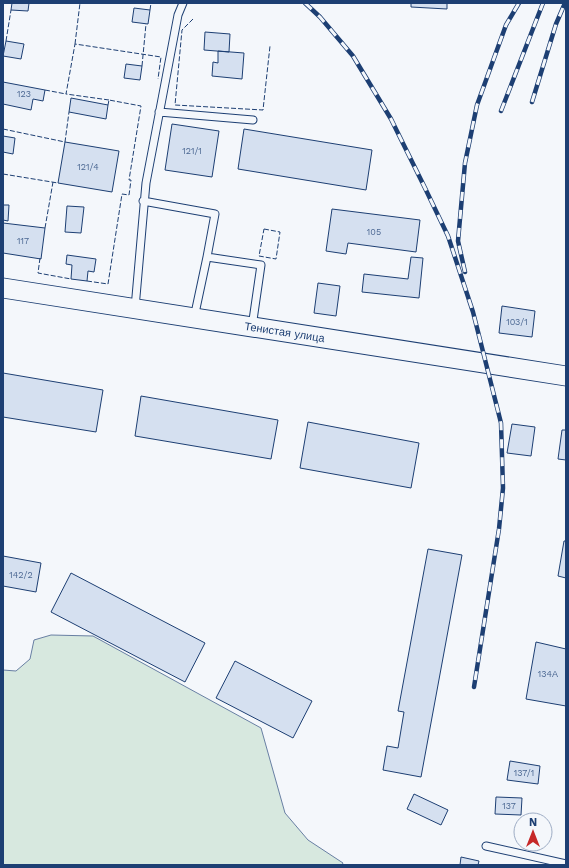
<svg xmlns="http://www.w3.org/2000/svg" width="569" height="868" viewBox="0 0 569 868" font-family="'Work Sans',sans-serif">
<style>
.green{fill:#d7e8df;stroke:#687fa3}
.building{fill:#d5e0f0;stroke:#1d3f73}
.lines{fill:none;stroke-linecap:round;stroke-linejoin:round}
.lane-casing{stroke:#1d3f73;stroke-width:9}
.secondary-casing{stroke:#1d3f73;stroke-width:21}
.lane{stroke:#f4f7fb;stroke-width:7}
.secondary{stroke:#f4f7fb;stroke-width:19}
.rail-casing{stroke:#1d3f73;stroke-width:4.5}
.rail{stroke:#f4f7fb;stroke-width:3;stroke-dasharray:9;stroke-linecap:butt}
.fence{stroke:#1d3f73;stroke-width:1;stroke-dasharray:5 2;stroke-linecap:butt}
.labels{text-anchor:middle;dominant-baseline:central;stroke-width:3;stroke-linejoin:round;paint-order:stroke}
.number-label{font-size:9px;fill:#4b6792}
.street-label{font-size:11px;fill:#1d3f73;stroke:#f4f7fb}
</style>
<rect width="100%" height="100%" fill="#f4f7fb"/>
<path class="green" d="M 51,635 L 93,636 L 261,728 L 285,813 L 308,840 L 343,863 L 342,865 L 3,865 L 3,670 L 16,671 L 30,659 L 34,640 Z"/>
<path class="building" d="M 12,3 L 29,3 L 28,11 L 11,10 Z
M 411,3 L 447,3 L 447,9 L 411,7 Z
M 134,8 L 150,10 L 148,24 L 132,22 Z
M 205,32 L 230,34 L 229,52 L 204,50 Z
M 6,41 L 24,44 L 21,59 L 3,56 Z
M 218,51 L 244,53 L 242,79 L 212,76 L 213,62 L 218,63 Z
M 126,64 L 142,66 L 140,80 L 124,78 Z
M 3,82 L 45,90 L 43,101 L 33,99 L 31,110 L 3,104 Z
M 71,98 L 108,105 L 106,119 L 69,112 Z
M 172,124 L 219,131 L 212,177 L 165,170 Z
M 244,129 L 372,150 L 366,190 L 238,169 Z
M 3,136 L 15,138 L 13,154 L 3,152 Z
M 65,142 L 119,151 L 112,192 L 58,183 Z
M 3,205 L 9,205 L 8,221 L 3,220 Z
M 67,206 L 84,207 L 81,233 L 65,232 Z
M 332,209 L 420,220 L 416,252 L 348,243 L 346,254 L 326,251 Z
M 3,223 L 45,228 L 41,259 L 3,253 Z
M 67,255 L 96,259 L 94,272 L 88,271 L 87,281 L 71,279 L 72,265 L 66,264 Z
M 411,257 L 423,258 L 419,298 L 362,292 L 364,274 L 408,279 Z
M 318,283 L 340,286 L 336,316 L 314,313 Z
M 502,306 L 535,311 L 532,337 L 499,333 Z
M 3,373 L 103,390 L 96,432 L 3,417 Z
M 141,396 L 278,420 L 271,459 L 135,436 Z
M 308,422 L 419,443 L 411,488 L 300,468 Z
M 512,424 L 535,427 L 531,456 L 507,453 Z
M 562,430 L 566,430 L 566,460 L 558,459 Z
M 564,541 L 566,541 L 566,578 L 558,576 Z
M 428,549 L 462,555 L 421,777 L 383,770 L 387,746 L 398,748 L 404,712 L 398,711 Z
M 3,556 L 41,563 L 36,592 L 3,586 Z
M 71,573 L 205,643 L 185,682 L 51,612 Z
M 536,642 L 566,649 L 566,706 L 526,699 Z
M 235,661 L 312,701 L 293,738 L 216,698 Z
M 510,761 L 540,766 L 538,784 L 507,780 Z
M 414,794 L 448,810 L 441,825 L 407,809 Z
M 496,797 L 522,798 L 521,815 L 495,814 Z
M 461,857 L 479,861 L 478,865 L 460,865 Z"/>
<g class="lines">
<g class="lane-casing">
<path id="lane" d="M 159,112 L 253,120
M 143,201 L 215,214 L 207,257
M 135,308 L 146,183 L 178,15 L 183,3
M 194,318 L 207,257 L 261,265 L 252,327
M 486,846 L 566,864"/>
</g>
<g class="secondary-casing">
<g id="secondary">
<path id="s1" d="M 3,288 L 566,376"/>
</g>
</g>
<use href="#lane" class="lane"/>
<use href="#secondary" class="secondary"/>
<g class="rail-casing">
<path id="rail" d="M 305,3 L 320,17 L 353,56 L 391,119 L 425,188 L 448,236 L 473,312 L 501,423 L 503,488 L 499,529 L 474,687
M 532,102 L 556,24 L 565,3
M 501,111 L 543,3
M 465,272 L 458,241 L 465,163 L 477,105 L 506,25 L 519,3"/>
</g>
<use href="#rail" class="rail"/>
<path class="fence" d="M 150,10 L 151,3
M 193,19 L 182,30 L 175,105 L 263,110 L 270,46
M 6,41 L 11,10
M 75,44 L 80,3
M 142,66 L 146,24
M 45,90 L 66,94
M 109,100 L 66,94 L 75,44 L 161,57 L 158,79
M 3,129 L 65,142 L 69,112
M 3,174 L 58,183
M 45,228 L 53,182
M 264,229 L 280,232 L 276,259 L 259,256 Z
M 40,258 L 38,273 L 71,279
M 87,281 L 108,284 L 122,194 L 129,195 L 131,180 L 129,180 L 141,106 L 109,100 L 108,105"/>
</g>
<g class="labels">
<g class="number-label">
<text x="24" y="94">123</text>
<text x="192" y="151">121/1</text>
<text x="88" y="167">121/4</text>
<text x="374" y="232">105</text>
<text x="23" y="241">117</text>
<text x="517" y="322">103/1</text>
<text x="21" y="575">142/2</text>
<text x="548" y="674">134А</text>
<text x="524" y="773">137/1</text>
<text x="509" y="806">137</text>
</g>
<g class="street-label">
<text stroke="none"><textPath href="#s1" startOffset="285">Тенистая улица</textPath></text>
</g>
</g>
<rect width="569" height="868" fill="none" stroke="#1d3f73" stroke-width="8"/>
<g transform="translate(533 832)"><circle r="19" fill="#f4f7fb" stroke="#9eadc5"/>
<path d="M0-3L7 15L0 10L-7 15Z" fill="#c62828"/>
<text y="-6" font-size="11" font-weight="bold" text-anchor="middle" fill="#1d3f73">N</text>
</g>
</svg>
